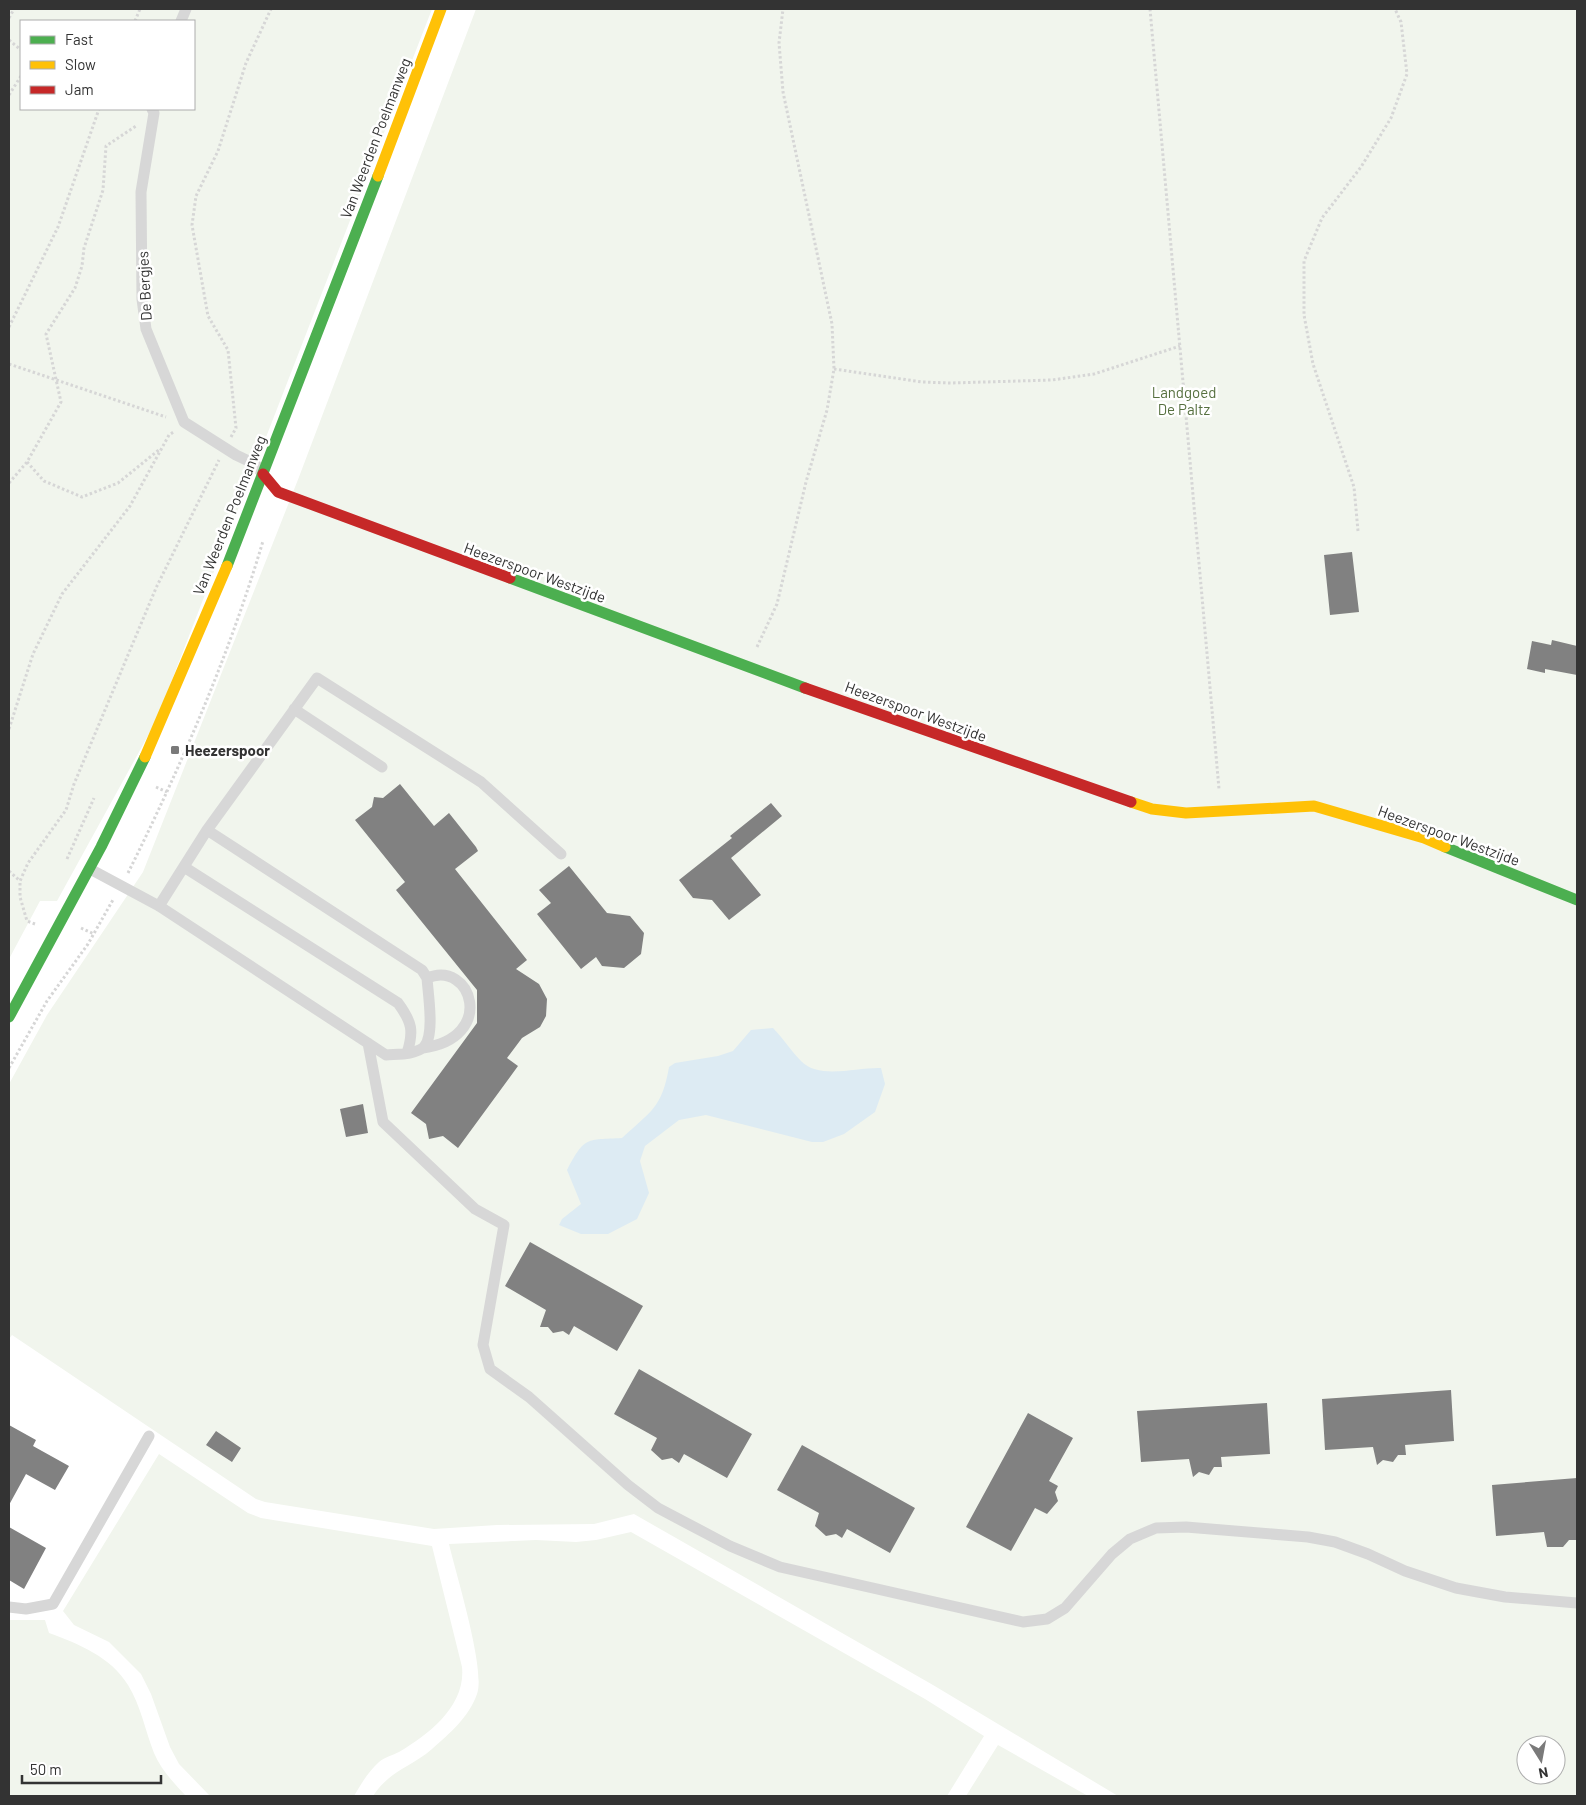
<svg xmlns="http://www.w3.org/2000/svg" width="1586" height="1805" viewBox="0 0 1586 1805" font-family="Barlow,sans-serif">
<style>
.green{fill:#f1f5ed;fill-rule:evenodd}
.water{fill:#ddebf3}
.building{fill:#818181}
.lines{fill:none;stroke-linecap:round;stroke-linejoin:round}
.path{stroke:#d6d6d6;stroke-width:3;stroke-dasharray:2.5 2.5;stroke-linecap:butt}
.lane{stroke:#d7d7d7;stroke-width:11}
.fast{stroke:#4caf50;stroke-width:11}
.slow{stroke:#ffc107;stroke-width:11}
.jam{stroke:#c62828;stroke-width:11}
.poi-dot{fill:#7a7a7a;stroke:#fff;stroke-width:2}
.labels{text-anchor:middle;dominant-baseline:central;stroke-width:5;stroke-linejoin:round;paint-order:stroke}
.street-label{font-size:15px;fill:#333;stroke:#fff}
.park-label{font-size:15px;fill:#56703f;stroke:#fff}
.poi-label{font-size:15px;font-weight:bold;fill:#333;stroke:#fff;text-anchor:start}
</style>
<rect width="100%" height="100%" fill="#fff"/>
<path class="green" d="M 9,9 L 432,9 L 156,721 L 57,901 L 40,901 L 9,959 ZM 21,21 L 194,21 L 194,109 L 21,109 Z
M 476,9 L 1577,9 L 1577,1796 L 1118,1796 L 933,1685 L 634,1514 L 594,1524 L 497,1525 L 434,1529 L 265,1502 L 256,1499 L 12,1335 L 9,1339 L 9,1084 L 47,1015 L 143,872 L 299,477 ZM 1526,1745 L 1556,1745 L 1556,1775 L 1526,1775 Z
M 159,1454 L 248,1513 L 261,1518 L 432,1546 L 462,1667 C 466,1705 430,1734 399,1752 C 393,1755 385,1757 379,1762 C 368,1772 361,1784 354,1796 L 210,1796 L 179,1764 L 170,1747 L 151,1694 L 141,1674 L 109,1642 L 74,1625 L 63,1611 Z
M 631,1532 L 925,1699 L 984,1736 L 947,1796 L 373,1796 C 390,1770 410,1768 432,1749 C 450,1733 469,1717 477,1694 C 486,1670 456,1574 449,1544 L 536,1540 L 576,1542 L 596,1540 Z
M 9,1620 L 45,1620 L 49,1633 C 79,1644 111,1657 128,1685 C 141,1706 145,1730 154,1753 C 161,1770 174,1783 186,1796 L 9,1796 Z
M 998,1745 L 1088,1796 L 966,1796 Z"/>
<path class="water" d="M 773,1028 C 783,1038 791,1051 801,1061 C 819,1080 857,1067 881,1068 L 885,1084 L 875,1112 L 844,1134 L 823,1142 L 812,1142 L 706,1115 L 679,1120 L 645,1146 L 640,1161 L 649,1193 L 637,1219 L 608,1234 L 581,1234 L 559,1225 L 562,1219 L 581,1204 L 567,1170 C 585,1136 586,1140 622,1138 C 651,1111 662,1108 669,1067 L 675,1063 L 718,1056 L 733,1051 L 751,1030 Z"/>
<path class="building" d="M 1352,552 L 1359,612 L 1330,615 L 1324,555 Z
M 1552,640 L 1577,646 L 1577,675 L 1545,669 L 1545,673 L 1527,669 L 1532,641 L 1551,645 Z
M 400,784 L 434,826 L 449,813 L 476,847 L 478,851 L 455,869 L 527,960 L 516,969 L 539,984 L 547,999 L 546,1016 L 540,1027 L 522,1038 L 507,1058 L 518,1066 L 458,1148 L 443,1136 L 429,1139 L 426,1124 L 411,1113 L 477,1023 L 477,990 L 396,890 L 405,882 L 355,820 L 372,807 L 374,797 L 383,798 Z
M 771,803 L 782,816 L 731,858 L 761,895 L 729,920 L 712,900 L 693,898 L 679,880 L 732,838 L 730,836 Z
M 569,866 L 607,913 L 630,916 L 644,933 L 641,954 L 624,968 L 602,966 L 596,957 L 581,969 L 537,914 L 551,903 L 539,890 Z
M 363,1104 L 368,1133 L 346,1137 L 340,1109 Z
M 530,1242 L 643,1306 L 617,1351 L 574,1326 L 569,1335 L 563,1331 L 553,1333 L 548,1327 L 540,1327 L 546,1310 L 505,1286 Z
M 639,1369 L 752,1434 L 727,1478 L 684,1454 L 679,1463 L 672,1458 L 662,1460 L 651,1450 L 657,1438 L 614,1414 Z
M 1451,1390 L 1454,1441 L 1405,1445 L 1406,1455 L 1398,1455 L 1393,1462 L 1383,1460 L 1377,1465 L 1373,1447 L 1325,1450 L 1322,1399 Z
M 1267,1403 L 1270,1454 L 1221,1457 L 1222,1467 L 1214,1467 L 1209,1475 L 1199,1472 L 1193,1477 L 1189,1459 L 1141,1462 L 1137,1411 Z
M 1028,1413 L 1073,1438 L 1049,1481 L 1058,1486 L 1055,1492 L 1058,1501 L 1047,1514 L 1035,1508 L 1011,1551 L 966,1527 Z
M 9,1425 L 36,1440 L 33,1446 L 69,1466 L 55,1490 L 26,1474 L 9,1505 Z
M 216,1431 L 241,1448 L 232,1462 L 206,1445 Z
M 802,1445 L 915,1508 L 890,1553 L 847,1529 L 842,1538 L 836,1534 L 826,1536 L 815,1526 L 819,1513 L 777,1490 Z
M 1577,1478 L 1576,1540 L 1569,1540 L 1563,1547 L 1547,1547 L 1544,1532 L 1496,1536 L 1492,1485 Z
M 9,1527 L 46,1548 L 24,1589 L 9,1580 Z"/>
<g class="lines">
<path class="path" d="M 1150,9 L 1219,789
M 9,18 L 14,9
M 135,21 L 140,9
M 9,40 L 21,50
M 9,95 L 21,76
M 9,327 L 58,227 L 99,109
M 9,364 L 166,417
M 834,369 L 922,382 L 951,383 L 1052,380 L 1094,374 L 1180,346
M 231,437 L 236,428 L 228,350 L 208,316 L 192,225 L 196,196 L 218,151 L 246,63 L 271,9
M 27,462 L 44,481 L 82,497 L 118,483 L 160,449
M 9,483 L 27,462 L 61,402 L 46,334 L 75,288 L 82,266 L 84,248 L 103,190 L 106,146 L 136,126
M 1358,531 L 1354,487 L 1313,364 L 1304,315 L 1304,261 L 1322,218 L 1361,167 L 1391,118 L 1407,74 L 1401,22 L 1395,9
M 757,647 L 777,604 L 806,482 L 827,410 L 834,369 L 832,324 L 783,92 L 779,43 L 783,9
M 9,729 L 33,654 L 62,594 L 130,506 L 169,435 L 175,431
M 174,749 L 184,753
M 156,787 L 167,792
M 67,859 L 94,798
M 9,871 L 20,881
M 128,873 C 181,766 229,656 263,541
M 35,924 L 27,921 L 20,897 L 20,881 L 28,863 L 66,810 L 74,784 L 156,588 L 219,460
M 81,928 L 94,934
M 9,1068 L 47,1001 L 88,944 L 114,898"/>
<path class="lane" d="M 181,21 L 186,9
M 152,109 L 154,113 L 141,192 L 142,299 L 146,329 L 184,422 L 236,455 L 255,464 L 262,473
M 294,709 L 382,767
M 207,830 L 317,678 L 481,782 L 561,854
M 184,867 L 398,1003 C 412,1022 414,1031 407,1053
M 90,869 L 159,906 L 386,1055 C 397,1054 415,1055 424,1047 C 435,1035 428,994 427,978 L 422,970 L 207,830 L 159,906
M 368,1043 L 383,1122 L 475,1209 L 504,1225 L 483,1345 L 490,1369 L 529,1397 L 628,1485 L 658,1508 L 730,1546 L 780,1567 L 1023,1622 L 1047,1619 L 1065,1608 L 1112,1554 L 1130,1539 L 1156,1528 L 1186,1527 L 1308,1537 L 1335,1542 L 1368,1554 L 1405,1571 L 1456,1588 L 1505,1597 L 1577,1603
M 423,1048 C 497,1038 472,959 427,978
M 9,1607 L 26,1609 L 53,1604 L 149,1436"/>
<path class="fast" d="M 227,566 L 378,176
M 510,578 L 805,688
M 1445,847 L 1577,900
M 9,1017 L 101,847 L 145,757"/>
<path class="slow" d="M 378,176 L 441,9
M 145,757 L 227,566
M 1131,802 L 1152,809 L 1186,813 L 1314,806 L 1424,838 L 1445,847"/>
<path class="jam" d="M 263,474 L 278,492 L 510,578
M 805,688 L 1131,802"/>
</g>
<rect class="poi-dot" x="170" y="745" width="10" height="10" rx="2.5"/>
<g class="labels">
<g class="street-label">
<text transform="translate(375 138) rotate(-69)">Van Weerden Poelmanweg</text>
<text transform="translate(144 286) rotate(-93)">De Bergjes</text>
<text transform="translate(229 515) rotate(-68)">Van Weerden Poelmanweg</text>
<text transform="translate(535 572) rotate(20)">Heezerspoor Westzijde</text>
<text transform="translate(916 711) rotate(20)">Heezerspoor Westzijde</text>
<text transform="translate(1449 835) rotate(20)">Heezerspoor Westzijde</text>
</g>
<g class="park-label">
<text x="1184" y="392">Landgoed<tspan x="1184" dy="17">De Paltz</tspan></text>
</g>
<g class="poi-label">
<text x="185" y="750">Heezerspoor</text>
</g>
</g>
<rect width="1586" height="1805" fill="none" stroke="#333333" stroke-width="20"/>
<rect x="20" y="20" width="175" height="90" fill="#ffffff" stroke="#adadad"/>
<rect x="30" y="36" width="25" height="8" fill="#4caf50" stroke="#adadad"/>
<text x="65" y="45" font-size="15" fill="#333333">Fast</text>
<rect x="30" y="61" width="25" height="8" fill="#ffc107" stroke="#adadad"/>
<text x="65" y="70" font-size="15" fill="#333333">Slow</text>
<rect x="30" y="86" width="25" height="8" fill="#c62828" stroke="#adadad"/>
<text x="65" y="95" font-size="15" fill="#333333">Jam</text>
<g transform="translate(1541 1760) rotate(169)"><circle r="24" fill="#ffffff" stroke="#adadad"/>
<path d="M0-4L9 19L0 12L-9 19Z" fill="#7a7a7a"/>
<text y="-8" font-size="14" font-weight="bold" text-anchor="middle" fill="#333333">N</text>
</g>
<path d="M22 1775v8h139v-8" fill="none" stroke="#333333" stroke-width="2.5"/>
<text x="30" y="1775" font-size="15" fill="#333333" stroke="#ffffff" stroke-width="4" paint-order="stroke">50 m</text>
</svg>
